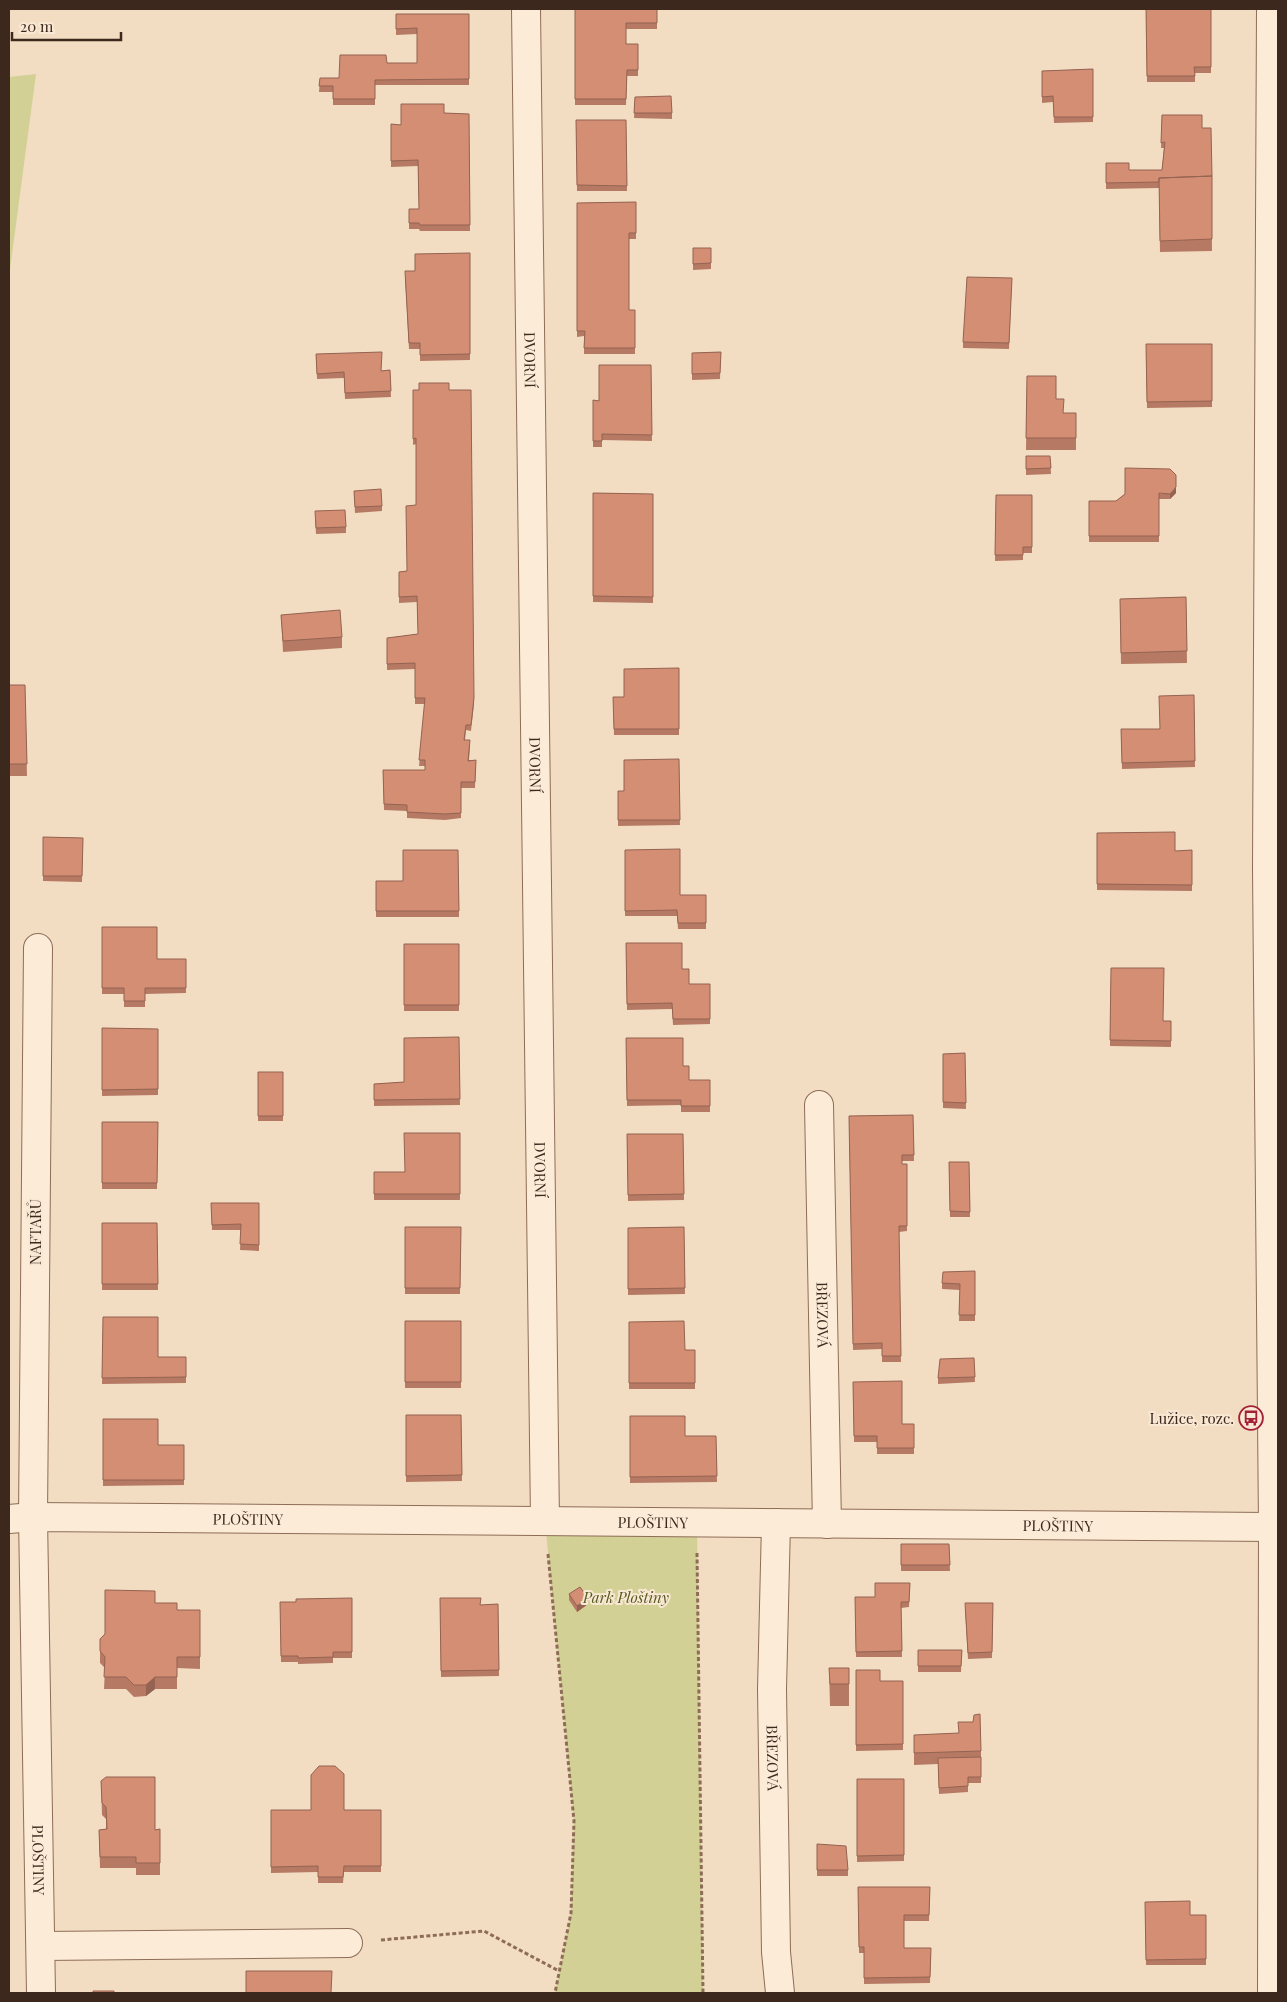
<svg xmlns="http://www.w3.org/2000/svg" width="1287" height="2002" viewBox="0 0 1287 2002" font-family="'Playfair Display',serif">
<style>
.green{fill:#d2d095}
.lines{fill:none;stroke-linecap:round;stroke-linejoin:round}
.minor-casing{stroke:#8e6d57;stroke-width:30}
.tertiary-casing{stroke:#8e6d57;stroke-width:30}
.path{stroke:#8e6d57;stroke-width:3;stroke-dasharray:4 2.5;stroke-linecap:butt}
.minor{stroke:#fcebd7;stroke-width:28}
.tertiary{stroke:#fcebd7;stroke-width:28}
.wall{fill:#b67a64}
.shaded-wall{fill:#946351}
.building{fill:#d48e74;stroke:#946351}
.labels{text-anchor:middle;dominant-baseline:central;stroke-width:4;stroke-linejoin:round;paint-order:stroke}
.street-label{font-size:15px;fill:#3d281d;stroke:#f9e8d3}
.poi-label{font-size:15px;fill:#3d281d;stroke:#f9e8d3;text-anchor:end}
.park-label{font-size:15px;font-style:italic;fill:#555b21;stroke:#f9e8d3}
</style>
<rect width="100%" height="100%" fill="#f2ddc2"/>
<path class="green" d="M 36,74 L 9,277 L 9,77 Z
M 545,1521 L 697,1523 L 703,1993 L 555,1993 L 571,1913 L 574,1821 Z"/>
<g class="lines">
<g class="minor-casing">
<g id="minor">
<path id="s1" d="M 526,9 L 545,1521"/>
<path id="s2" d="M 38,948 L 33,1517 L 41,1993"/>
<path id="s3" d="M 819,1105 L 827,1524"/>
<path id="s4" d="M 9,1519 L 33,1517 L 1273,1527"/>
<path id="s5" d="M 776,1523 L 772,1689 L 776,1952 L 780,1993"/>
<path d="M 41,1946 L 348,1943"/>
</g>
</g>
<g class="tertiary-casing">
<path id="tertiary" d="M 1271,9 L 1267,869 L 1273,1527 L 1272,1993"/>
</g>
<path class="path" d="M 697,1553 L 703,1993
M 548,1554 L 574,1821 L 571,1913 L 555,1993
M 381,1940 L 484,1931 L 559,1971"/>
<use href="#minor" class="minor"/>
<use href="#tertiary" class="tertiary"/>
</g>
<path class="wall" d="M 575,9 L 657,9 L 657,29 L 626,29 L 626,44 L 638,70 L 638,76 L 627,76 L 626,105 L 575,105 Z
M 1146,9 L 1211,9 L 1211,73 L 1195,73 L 1195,82 L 1147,82 Z
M 396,14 L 469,14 L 469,85 L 375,85 L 375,105 L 333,105 L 333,92 L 319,92 L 320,78 L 339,78 L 387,63 L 417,63 L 417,34 L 396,35 Z
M 1093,69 L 1093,122 L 1054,123 L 1053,102 L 1042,103 L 1042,71 Z
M 635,97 L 672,113 L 672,119 L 634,118 Z
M 444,113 L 469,114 L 470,231 L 420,231 L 419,229 L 409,229 L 409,209 L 419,209 L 418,166 L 391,167 L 391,124 L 401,125 Z
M 1162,115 L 1202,128 L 1211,128 L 1212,251 L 1160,252 L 1159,188 L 1106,189 L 1106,163 L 1129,170 L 1162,170 L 1164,148 L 1161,148 Z
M 576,120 L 626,120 L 627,191 L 577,191 Z
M 636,202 L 636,239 L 629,239 L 629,310 L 635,310 L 635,354 L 584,354 L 584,336 L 577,337 L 577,203 Z
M 693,248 L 711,248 L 711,269 L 693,270 Z
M 470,253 L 470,360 L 420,361 L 420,349 L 409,349 L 405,277 L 415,271 Z
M 1012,278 L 1009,349 L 963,348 L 963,342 Z
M 1146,344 L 1212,344 L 1212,407 L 1147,408 Z
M 721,352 L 720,379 L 692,380 L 692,353 Z
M 316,354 L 381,371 L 390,370 L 391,397 L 345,399 L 344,378 L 317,379 Z
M 651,365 L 652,441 L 602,440 L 602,447 L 593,447 L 593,400 L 599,401 Z
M 1027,376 L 1056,399 L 1063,413 L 1076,413 L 1076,450 L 1026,450 Z
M 413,390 L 449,390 L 474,704 L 471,731 L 466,730 L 465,740 L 470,746 L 469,760 L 476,760 L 475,788 L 461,788 L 461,818 L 445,820 L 407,818 L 407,811 L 384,810 L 383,770 L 425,770 L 425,766 L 419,766 L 425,704 L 415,704 L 415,669 L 387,670 L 387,638 L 418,634 L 417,602 L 399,603 L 399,572 L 407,571 L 416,505 L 416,444 L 413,445 Z
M 1026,456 L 1050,456 L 1051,474 L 1026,475 Z
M 354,491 L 382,506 L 382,511 L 355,513 Z
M 593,493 L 653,494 L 653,603 L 593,602 Z
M 1176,493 L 1170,499 L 1159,499 L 1159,542 L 1089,542 L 1089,501 L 1116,501 L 1125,494 Z
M 996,495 L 1032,495 L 1032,553 L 1023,553 L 1023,560 L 995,561 Z
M 315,517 L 346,527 L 346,533 L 316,534 Z
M 1186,597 L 1187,663 L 1121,664 L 1120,599 Z
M 281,615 L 342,637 L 342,648 L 283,652 Z
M 679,668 L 679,735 L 614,735 L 613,697 L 624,697 Z
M 9,685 L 25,685 L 27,776 L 9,776 Z
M 1194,695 L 1195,767 L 1122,769 L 1121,729 L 1159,729 Z
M 679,759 L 680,825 L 618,826 L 618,791 L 624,791 Z
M 1097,833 L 1175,851 L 1192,850 L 1192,891 L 1097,890 Z
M 43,837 L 83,838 L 82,882 L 43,881 Z
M 458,850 L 459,917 L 376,917 L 376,881 L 403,881 Z
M 625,850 L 680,895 L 706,895 L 706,929 L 678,929 L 677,916 L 625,916 Z
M 102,927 L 157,959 L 186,959 L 186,993 L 145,994 L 145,1007 L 124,1007 L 124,994 L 102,994 Z
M 626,943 L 682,969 L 689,984 L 710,984 L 710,1024 L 673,1025 L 672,1009 L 627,1010 Z
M 404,944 L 459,944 L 459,1011 L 404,1011 Z
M 1111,968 L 1163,1021 L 1171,1021 L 1171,1047 L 1110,1046 Z
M 102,1028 L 158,1029 L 158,1095 L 102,1096 Z
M 459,1037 L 460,1105 L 374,1106 L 374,1084 L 404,1082 Z
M 626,1038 L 683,1066 L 689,1080 L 710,1080 L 710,1112 L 681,1112 L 681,1105 L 627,1106 Z
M 965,1053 L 966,1109 L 943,1108 L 943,1054 Z
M 258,1072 L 283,1072 L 283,1121 L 258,1121 Z
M 913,1115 L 914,1161 L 902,1161 L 902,1164 L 907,1164 L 907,1231 L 899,1232 L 901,1362 L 882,1362 L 882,1349 L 853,1350 L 849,1116 Z
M 102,1122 L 158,1122 L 157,1189 L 102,1189 Z
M 460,1133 L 460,1200 L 374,1200 L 374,1172 L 404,1172 Z
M 627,1134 L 683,1134 L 684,1200 L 628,1201 Z
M 949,1162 L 969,1162 L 970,1217 L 950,1217 Z
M 211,1203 L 259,1203 L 259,1251 L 240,1250 L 241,1230 L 212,1230 Z
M 102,1223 L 157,1223 L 158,1290 L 102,1290 Z
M 405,1227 L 461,1227 L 460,1294 L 405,1294 Z
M 684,1227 L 685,1294 L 628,1295 L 628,1228 Z
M 975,1271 L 975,1321 L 959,1321 L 960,1290 L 942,1289 L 942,1283 Z
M 103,1317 L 158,1357 L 186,1357 L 186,1383 L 102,1384 Z
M 405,1321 L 461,1321 L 461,1388 L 405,1388 Z
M 629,1322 L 685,1350 L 695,1350 L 695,1389 L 629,1389 Z
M 974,1358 L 975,1382 L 938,1384 L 938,1378 Z
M 853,1382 L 902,1424 L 914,1424 L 914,1454 L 877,1454 L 877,1442 L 854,1442 Z
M 406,1415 L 461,1415 L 462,1481 L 406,1482 Z
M 630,1416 L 685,1436 L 716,1436 L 717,1482 L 630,1483 Z
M 103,1419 L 158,1445 L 184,1445 L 184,1485 L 103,1486 Z
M 901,1544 L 949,1544 L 950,1571 L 901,1571 Z
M 910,1583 L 909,1607 L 901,1608 L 902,1657 L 856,1657 L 855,1597 L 875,1597 Z
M 569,1594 L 588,1604 L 577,1612 L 569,1600 Z
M 352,1598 L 352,1658 L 333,1658 L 333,1663 L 298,1664 L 298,1662 L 281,1662 L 280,1602 L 296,1602 Z
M 440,1598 L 481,1605 L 498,1604 L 499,1676 L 441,1677 Z
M 155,1603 L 177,1610 L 200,1610 L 200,1669 L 177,1668 L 177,1689 L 155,1689 L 146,1696 L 134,1697 L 126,1689 L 104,1689 L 105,1668 L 100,1663 L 100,1639 Z
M 993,1603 L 992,1658 L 968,1659 L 965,1609 Z
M 918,1650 L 962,1650 L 961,1672 L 918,1672 Z
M 829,1668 L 849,1668 L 849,1706 L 830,1706 Z
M 856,1670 L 880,1681 L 903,1681 L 903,1750 L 856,1751 Z
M 914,1735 L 981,1751 L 981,1783 L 968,1783 L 968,1792 L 939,1794 L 938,1764 L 914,1765 Z
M 857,1779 L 904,1779 L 904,1861 L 857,1862 Z
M 101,1781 L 155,1830 L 160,1829 L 160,1875 L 136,1875 L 136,1868 L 100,1868 L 99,1830 L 106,1829 L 106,1819 L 102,1815 Z
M 271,1810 L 381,1810 L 381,1872 L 344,1872 L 343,1883 L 318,1883 L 318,1872 L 271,1873 Z
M 817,1844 L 848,1870 L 848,1876 L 817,1876 Z
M 858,1887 L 930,1887 L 929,1921 L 904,1921 L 904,1948 L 931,1948 L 930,1983 L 864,1984 L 864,1953 L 859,1953 Z
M 1145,1902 L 1190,1915 L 1206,1915 L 1206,1965 L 1146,1965 Z"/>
<path class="shaded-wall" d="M 1176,487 L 1176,493 L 1170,499 L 1170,494 Z
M 588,1598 L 588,1604 L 577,1612 L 577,1606 Z
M 155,1677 L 155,1689 L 146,1696 L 146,1685 Z"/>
<path class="building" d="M 575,9 L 657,9 L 657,23 L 626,23 L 626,44 L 638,44 L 638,70 L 627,70 L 626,99 L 575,99 Z
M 1146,9 L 1211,9 L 1211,67 L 1194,67 L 1195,76 L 1147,76 Z
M 396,14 L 469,14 L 469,79 L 375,80 L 375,99 L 333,99 L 333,86 L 319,86 L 320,78 L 339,78 L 340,55 L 386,55 L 387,63 L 417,63 L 417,28 L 396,29 Z
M 1093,69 L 1093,117 L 1054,117 L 1053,96 L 1042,97 L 1042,71 Z
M 671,96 L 672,113 L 634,113 L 635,97 Z
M 401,104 L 444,104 L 444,113 L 469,114 L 470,225 L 420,225 L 419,223 L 409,223 L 409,209 L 419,209 L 418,160 L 391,161 L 391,124 L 401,125 Z
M 1162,115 L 1202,115 L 1202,128 L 1211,128 L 1212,176 L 1159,178 L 1159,182 L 1106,183 L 1106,163 L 1129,163 L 1129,170 L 1162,170 L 1165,142 L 1161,143 Z
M 576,120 L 626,120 L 627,186 L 577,185 Z
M 1212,176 L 1212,239 L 1160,241 L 1159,178 Z
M 636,202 L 636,233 L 629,233 L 629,310 L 635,310 L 635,348 L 584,348 L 585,331 L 577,331 L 577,203 Z
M 693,248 L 711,248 L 711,263 L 693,264 Z
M 470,253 L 470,354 L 420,355 L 420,343 L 409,343 L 405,271 L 415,271 L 415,254 Z
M 967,277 L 1012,278 L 1009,343 L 963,342 Z
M 1146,344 L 1212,344 L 1212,401 L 1147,402 Z
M 382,352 L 381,371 L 390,370 L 391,391 L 345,393 L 344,372 L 317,374 L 316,354 Z
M 721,352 L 720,373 L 692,374 L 692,353 Z
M 599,365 L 651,365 L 652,435 L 602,434 L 602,441 L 593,441 L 593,400 L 599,401 Z
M 1027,376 L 1056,376 L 1056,399 L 1064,399 L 1063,413 L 1076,413 L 1076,438 L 1026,438 Z
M 419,383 L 449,383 L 449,390 L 471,390 L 474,698 L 471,725 L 466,725 L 464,740 L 470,740 L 468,761 L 476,760 L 475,782 L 461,782 L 461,813 L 445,814 L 407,812 L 407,805 L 384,804 L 383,770 L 425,770 L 425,760 L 419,760 L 425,698 L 415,698 L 415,663 L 387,664 L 387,638 L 418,634 L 417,596 L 399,597 L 399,572 L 407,571 L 406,506 L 416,505 L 416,438 L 413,439 L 413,390 L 419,390 Z
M 1026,456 L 1050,456 L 1051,468 L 1026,469 Z
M 1125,468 L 1170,469 L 1176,475 L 1176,487 L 1170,494 L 1159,493 L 1159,536 L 1089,536 L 1089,501 L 1116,501 L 1125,494 Z
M 381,489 L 382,506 L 355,507 L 354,491 Z
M 593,493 L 653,494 L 653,597 L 593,596 Z
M 996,495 L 1032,495 L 1032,547 L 1023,547 L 1023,555 L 995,555 Z
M 345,510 L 346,527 L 316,528 L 315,511 Z
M 1186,597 L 1187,651 L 1121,653 L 1120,599 Z
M 340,610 L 342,637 L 283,641 L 281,615 Z
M 679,668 L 679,729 L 614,729 L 613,697 L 624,697 L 624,669 Z
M 9,685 L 25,685 L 27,764 L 9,764 Z
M 1194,695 L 1195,761 L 1122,763 L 1121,729 L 1160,729 L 1159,696 Z
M 679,759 L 680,820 L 618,820 L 618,791 L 624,791 L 624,760 Z
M 1175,832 L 1175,851 L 1192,850 L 1192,885 L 1097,884 L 1097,833 Z
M 43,837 L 83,838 L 82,876 L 43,876 Z
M 680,849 L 680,895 L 706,895 L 706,923 L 678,923 L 677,910 L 625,911 L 625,850 Z
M 403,850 L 458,850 L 459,911 L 376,911 L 376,881 L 403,881 Z
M 102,927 L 157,927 L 157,959 L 186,959 L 186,988 L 145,988 L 145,1001 L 124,1001 L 124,988 L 102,988 Z
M 626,943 L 682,943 L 682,969 L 689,969 L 689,984 L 710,984 L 710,1019 L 673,1019 L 672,1003 L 627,1004 Z
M 404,944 L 459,944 L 459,1005 L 404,1005 Z
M 1111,968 L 1164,968 L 1163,1021 L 1171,1021 L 1171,1041 L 1110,1040 Z
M 102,1028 L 158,1029 L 158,1089 L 102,1090 Z
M 459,1037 L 460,1099 L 374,1100 L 374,1084 L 404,1082 L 404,1038 Z
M 626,1038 L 683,1038 L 683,1066 L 689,1066 L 689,1080 L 710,1080 L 710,1106 L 681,1106 L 681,1100 L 627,1100 Z
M 965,1053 L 966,1103 L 943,1102 L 943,1054 Z
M 258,1072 L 283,1072 L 283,1116 L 258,1116 Z
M 913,1115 L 914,1155 L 902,1155 L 902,1164 L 907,1164 L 907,1226 L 899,1226 L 901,1356 L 882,1356 L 882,1343 L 853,1344 L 849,1116 Z
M 102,1122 L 158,1122 L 157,1183 L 102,1183 Z
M 404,1133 L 460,1133 L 460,1194 L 374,1194 L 374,1172 L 405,1172 Z
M 627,1134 L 683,1134 L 684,1194 L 628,1195 Z
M 949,1162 L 969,1162 L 970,1212 L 950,1211 Z
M 211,1203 L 259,1203 L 259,1245 L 240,1244 L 241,1224 L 212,1225 Z
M 102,1223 L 157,1223 L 158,1284 L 102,1284 Z
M 405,1227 L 461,1227 L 460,1288 L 405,1288 Z
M 684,1227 L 685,1288 L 628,1289 L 628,1228 Z
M 975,1271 L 975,1315 L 959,1315 L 960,1284 L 942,1283 L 943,1272 Z
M 103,1317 L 158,1317 L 158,1357 L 186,1357 L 186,1377 L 102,1378 Z
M 405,1321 L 461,1321 L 461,1382 L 405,1382 Z
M 684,1321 L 685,1350 L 695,1350 L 695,1383 L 629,1383 L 629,1322 Z
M 974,1358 L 975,1377 L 938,1378 L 940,1359 Z
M 902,1381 L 902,1424 L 914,1424 L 914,1448 L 877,1448 L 877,1436 L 854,1436 L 853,1382 Z
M 406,1415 L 461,1415 L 462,1475 L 406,1476 Z
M 630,1416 L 685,1416 L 685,1436 L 716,1436 L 717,1476 L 630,1477 Z
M 103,1419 L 158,1419 L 158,1445 L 184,1445 L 184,1480 L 103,1480 Z
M 901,1544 L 949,1544 L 950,1565 L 901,1565 Z
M 875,1583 L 910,1583 L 909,1602 L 901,1602 L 902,1651 L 856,1652 L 855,1597 L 875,1597 Z
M 580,1587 L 588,1598 L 577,1606 L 569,1594 Z
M 105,1590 L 155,1591 L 155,1603 L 177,1603 L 177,1610 L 200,1610 L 200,1657 L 177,1657 L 177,1677 L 155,1677 L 146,1685 L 134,1685 L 126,1677 L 104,1677 L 105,1657 L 100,1651 L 100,1639 L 105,1634 Z
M 352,1598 L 352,1652 L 333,1652 L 333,1657 L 298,1658 L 298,1656 L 281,1656 L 280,1602 L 296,1602 L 296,1599 Z
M 440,1598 L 481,1598 L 480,1605 L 498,1604 L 499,1670 L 441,1671 Z
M 965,1603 L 993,1603 L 992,1652 L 968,1653 Z
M 918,1650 L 962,1650 L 961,1666 L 918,1666 Z
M 829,1668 L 849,1668 L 849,1684 L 830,1684 Z
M 856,1670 L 880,1670 L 880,1681 L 903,1681 L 903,1744 L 856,1745 Z
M 980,1714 L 981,1751 L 914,1753 L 914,1735 L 959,1733 L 958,1722 L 973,1722 L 974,1715 Z
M 981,1757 L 981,1777 L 968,1777 L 968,1786 L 939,1788 L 938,1758 Z
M 319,1766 L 335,1766 L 344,1774 L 344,1810 L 381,1810 L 381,1866 L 344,1866 L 343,1877 L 318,1877 L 318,1866 L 271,1867 L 271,1810 L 311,1810 L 311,1775 Z
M 106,1777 L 155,1777 L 155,1830 L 160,1829 L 160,1863 L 136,1863 L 136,1857 L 100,1857 L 99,1830 L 107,1829 L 106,1807 L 102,1803 L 101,1781 Z
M 857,1779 L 904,1779 L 904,1855 L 857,1856 Z
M 817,1844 L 846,1846 L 848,1870 L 817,1870 Z
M 858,1887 L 930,1887 L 929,1915 L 904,1915 L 904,1948 L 931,1948 L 930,1977 L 864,1978 L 864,1947 L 859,1947 Z
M 1190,1901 L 1190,1915 L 1206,1915 L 1206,1959 L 1146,1960 L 1145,1902 Z
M 246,1971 L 332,1971 L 331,1993 L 246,1993 Z
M 93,1991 L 114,1991 L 114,1993 L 93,1993 Z"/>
<defs>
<g id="bus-ring" transform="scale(1.25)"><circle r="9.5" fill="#f9e8d3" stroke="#a42135" stroke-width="1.5"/><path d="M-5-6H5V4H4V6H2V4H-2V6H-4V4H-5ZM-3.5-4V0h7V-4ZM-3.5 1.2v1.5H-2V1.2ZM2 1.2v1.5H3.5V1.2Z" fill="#a42135"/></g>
</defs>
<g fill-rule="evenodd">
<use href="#bus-ring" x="1251" y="1418"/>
</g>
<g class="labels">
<g class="street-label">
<text stroke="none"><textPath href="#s1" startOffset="351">DVORNÍ</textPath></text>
<text stroke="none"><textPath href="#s1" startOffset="756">DVORNÍ</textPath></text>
<text stroke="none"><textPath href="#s1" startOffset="1161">DVORNÍ</textPath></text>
<text transform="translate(35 1232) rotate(-90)">NAFTAŘŮ</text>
<text stroke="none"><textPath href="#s3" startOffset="210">BŘEZOVÁ</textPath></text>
<text stroke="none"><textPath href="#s4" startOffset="239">PLOŠTINY</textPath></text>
<text stroke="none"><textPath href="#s4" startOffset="644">PLOŠTINY</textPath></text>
<text stroke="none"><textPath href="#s4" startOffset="1049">PLOŠTINY</textPath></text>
<text stroke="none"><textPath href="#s5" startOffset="235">BŘEZOVÁ</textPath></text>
<text stroke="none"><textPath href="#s2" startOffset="912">PLOŠTINY</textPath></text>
</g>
<g class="poi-label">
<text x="1234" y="1418">Lužice, rozc.</text>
</g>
<g class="park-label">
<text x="626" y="1597">Park Ploštiny</text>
</g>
</g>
<rect width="1287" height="2002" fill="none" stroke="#3d281d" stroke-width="20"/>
<path d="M12 32v8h109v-8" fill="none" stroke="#3d281d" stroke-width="2.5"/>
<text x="20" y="32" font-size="15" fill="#3d281d" stroke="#f9e8d3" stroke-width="4" paint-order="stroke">20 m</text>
</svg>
